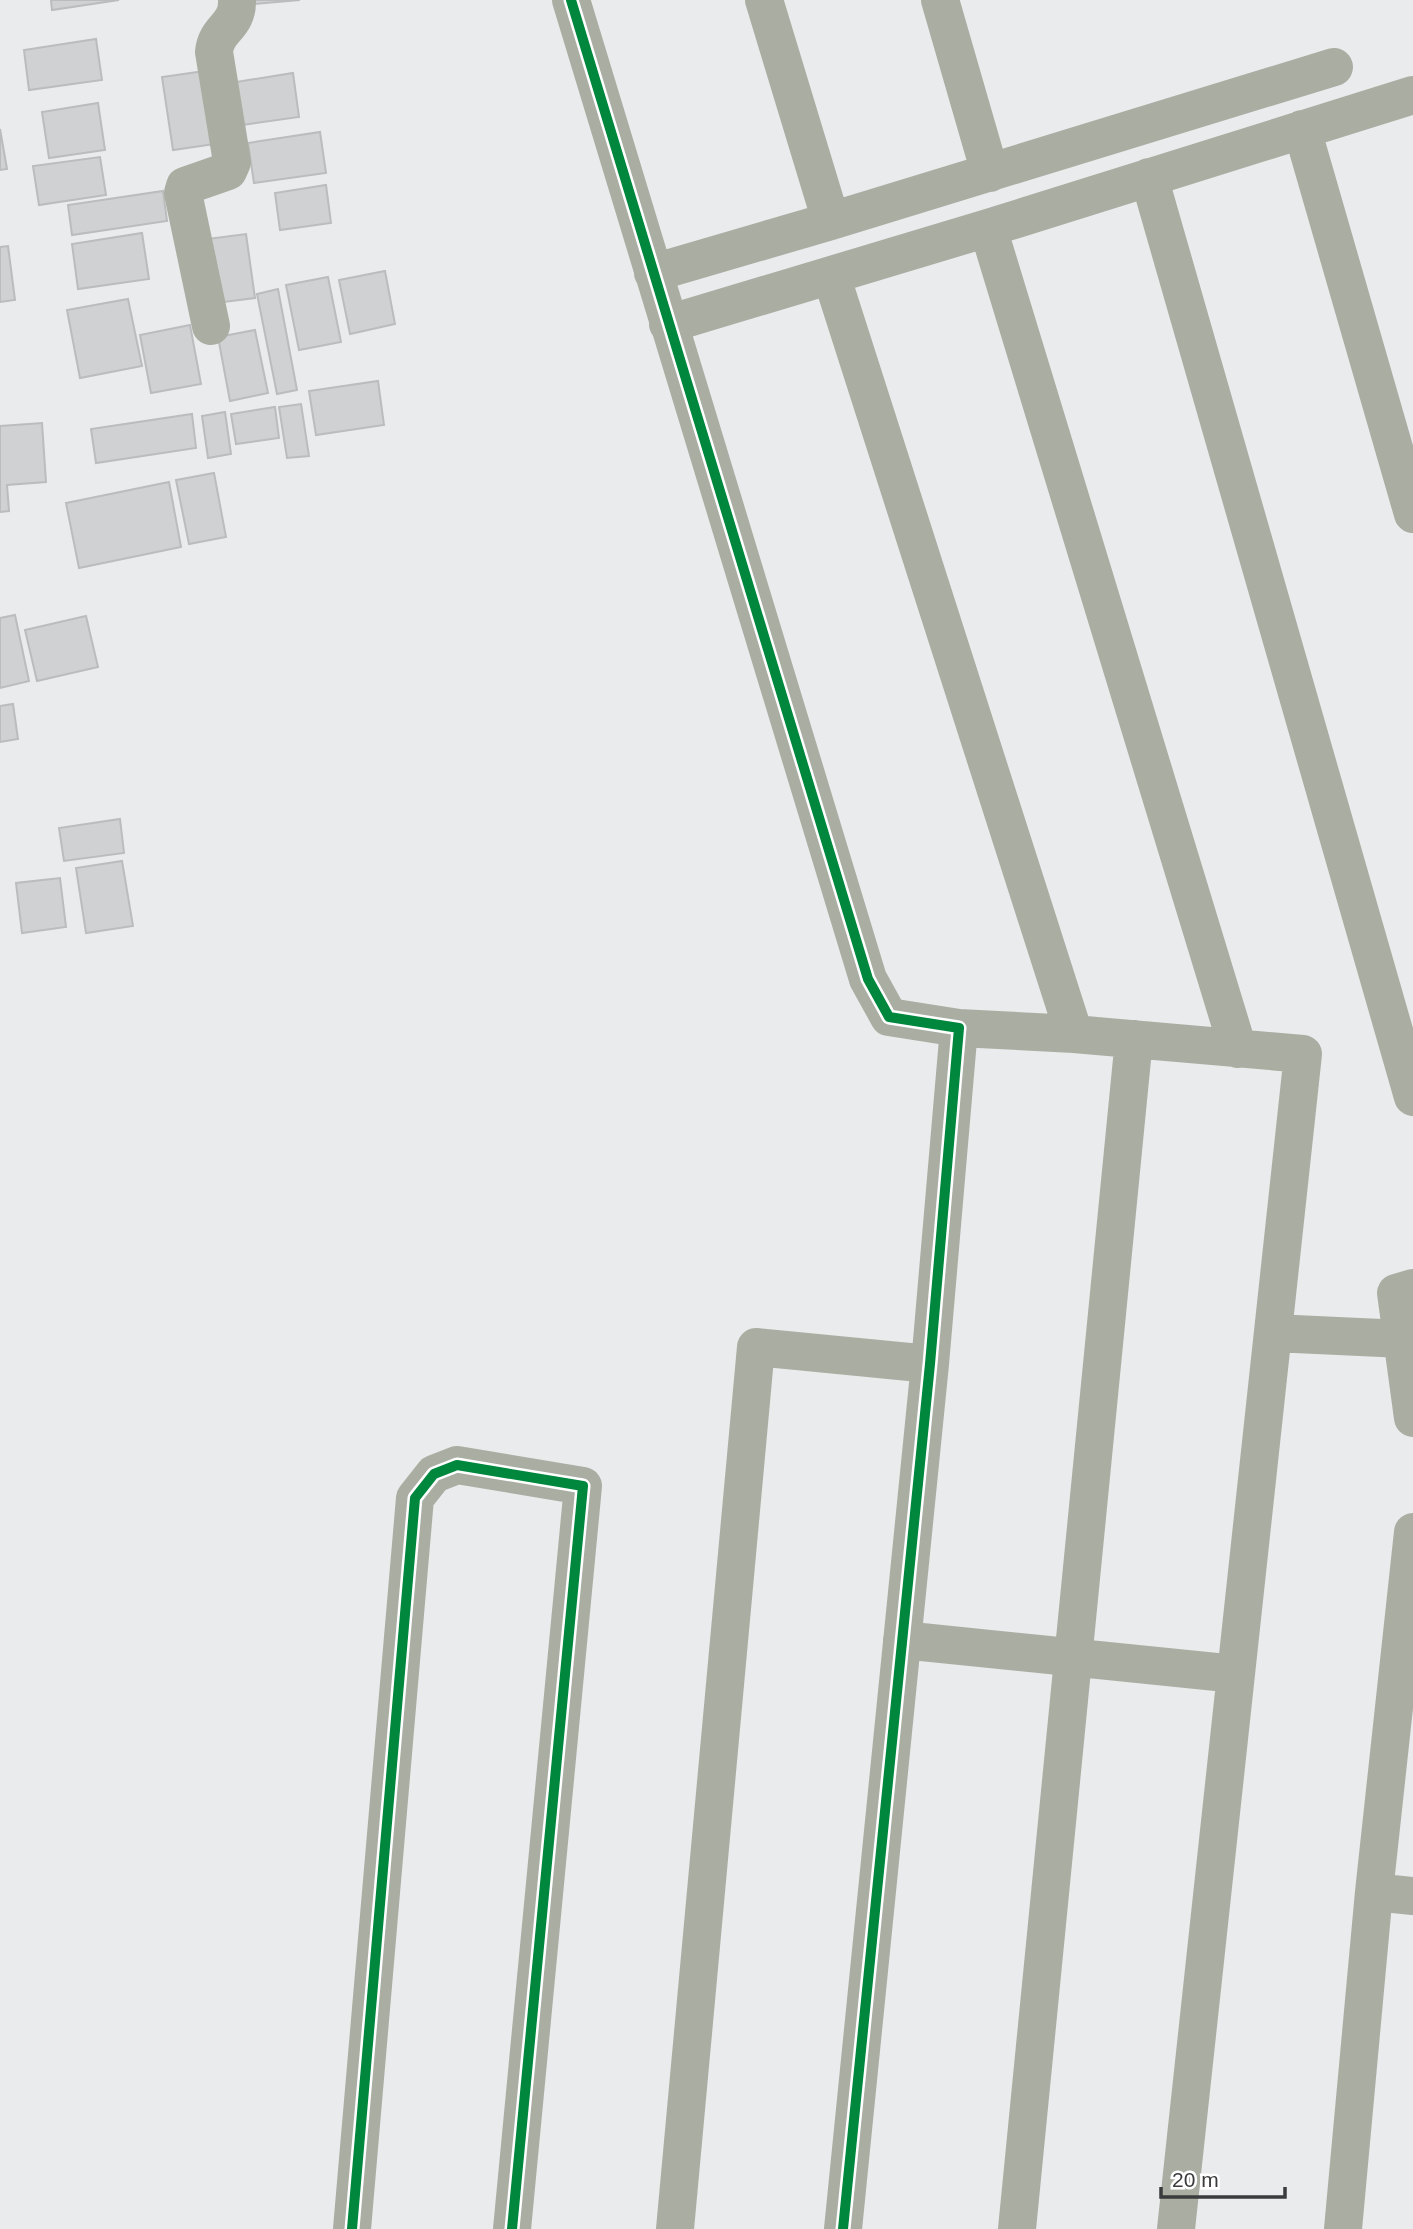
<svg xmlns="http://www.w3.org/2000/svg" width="1413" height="2229" viewBox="0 0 1413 2229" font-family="Arial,sans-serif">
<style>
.building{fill:#d0d1d2;stroke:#bbbcbe;stroke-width:2}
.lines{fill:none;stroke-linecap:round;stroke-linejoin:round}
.minor{stroke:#aaaea2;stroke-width:38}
.cycleway-casing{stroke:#fff;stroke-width:15}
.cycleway{stroke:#00873e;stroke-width:10}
</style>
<rect width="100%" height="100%" fill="#eaebed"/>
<path class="building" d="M 51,0 L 119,0 L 52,10 Z
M 255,0 L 300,0 L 255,4 Z
M 96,39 L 102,80 L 29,90 L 24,50 Z
M 205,71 L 215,144 L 173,150 L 162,77 Z
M 293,73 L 299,117 L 242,125 L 236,82 Z
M 98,103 L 105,150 L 49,158 L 42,112 Z
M 0,129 L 7,169 L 0,170 Z
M 320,132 L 326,173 L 254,183 L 248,143 Z
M 100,157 L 106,195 L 39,205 L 33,166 Z
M 326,185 L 331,223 L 280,230 L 275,193 Z
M 163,191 L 167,221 L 72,235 L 68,205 Z
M 142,233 L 149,279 L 78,289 L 72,244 Z
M 246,234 L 255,298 L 216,303 L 207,239 Z
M 8,246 L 15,300 L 0,302 L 0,247 Z
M 385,271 L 395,324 L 350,334 L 339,280 Z
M 328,277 L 341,342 L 299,350 L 286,285 Z
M 278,289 L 297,390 L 277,394 L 257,294 Z
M 128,299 L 142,366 L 80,378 L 67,310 Z
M 190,325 L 201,384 L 151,393 L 140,335 Z
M 255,330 L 268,393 L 230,401 L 218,337 Z
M 378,381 L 384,425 L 316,435 L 309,391 Z
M 301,404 L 309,456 L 287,458 L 279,407 Z
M 275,407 L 279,438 L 236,444 L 231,414 Z
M 225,412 L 231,454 L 208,458 L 202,416 Z
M 192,414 L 196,448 L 96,463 L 91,429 Z
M 42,423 L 46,482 L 7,485 L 9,511 L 0,512 L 0,426 Z
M 214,473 L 226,537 L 189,544 L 176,480 Z
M 169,482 L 181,547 L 79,568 L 66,503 Z
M 15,615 L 29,681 L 0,688 L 0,618 Z
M 86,616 L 98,667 L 37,681 L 25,630 Z
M 13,704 L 18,739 L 0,742 L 0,706 Z
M 120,819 L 124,853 L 64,861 L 59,828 Z
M 122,861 L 133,926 L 86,933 L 76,868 Z
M 60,878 L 66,927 L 22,933 L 16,883 Z"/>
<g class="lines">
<path class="minor" d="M 571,0 L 868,979 L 889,1017 L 959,1028 L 930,1364 L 843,2229
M 764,0 L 831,221
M 940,0 L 990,173
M 1302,129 L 1413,514
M 1149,177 L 1413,1097
M 988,228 L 1238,1049
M 653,273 L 831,221 L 1334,67
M 831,275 L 1074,1034
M 668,324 L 988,228 L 1413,95
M 211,326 L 183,193 L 185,186 L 228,171 L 232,162 L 214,52 C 216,28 238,27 237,0
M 959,1028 L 1074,1034 L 1303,1054 L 1176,2229
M 1413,1288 L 1396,1293 L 1413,1418
M 1273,1333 L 1403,1339
M 902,1640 L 1236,1674
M 1374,1892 L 1413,1532
M 352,2229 L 415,1498 L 434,1474 L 457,1465 L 583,1486 L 512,2229
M 675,2229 L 756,1347 L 930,1364
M 1017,2229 L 1134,1039
M 1343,2229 L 1374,1892 L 1413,1896"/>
<g class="cycleway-casing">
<path id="cycleway" d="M 571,0 L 868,979 L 889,1017 L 959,1028 L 930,1364 L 843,2229
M 352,2229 L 415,1498 L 434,1474 L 457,1465 L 583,1486 L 512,2229"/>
</g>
<use href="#cycleway" class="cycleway"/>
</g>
<path d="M1161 2187v10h124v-10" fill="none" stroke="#3b3b3d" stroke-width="3.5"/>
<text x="1172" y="2187" font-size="21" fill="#3b3b3d" stroke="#ffffff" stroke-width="5" paint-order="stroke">20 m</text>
</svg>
